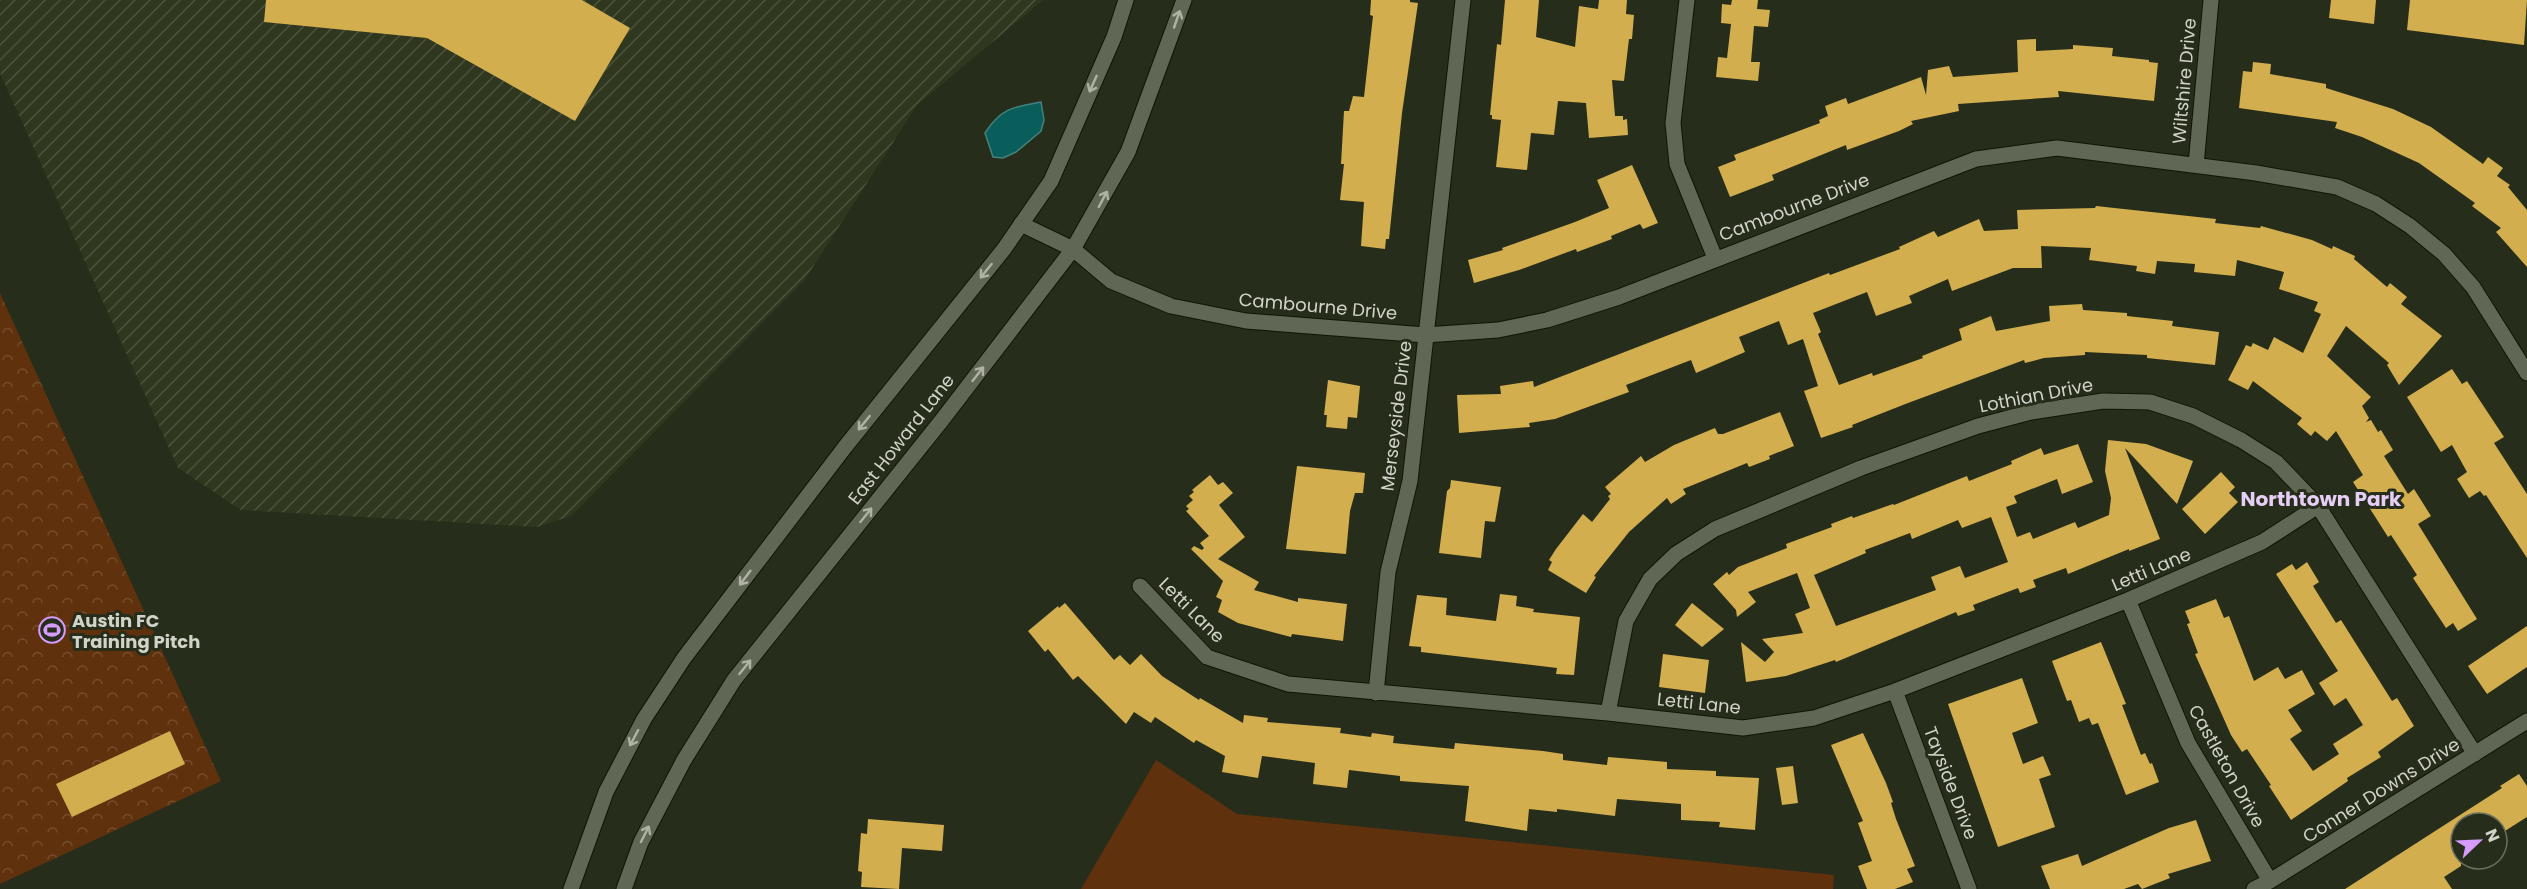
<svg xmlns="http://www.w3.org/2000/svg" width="2527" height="889" viewBox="0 0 2527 889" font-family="Poppins,sans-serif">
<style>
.industrial{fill:url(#industrial-furrows)}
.grass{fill:#5f310c}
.park{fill:url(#park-crowns)}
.water{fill:#095e5c;stroke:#44817c;stroke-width:1.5}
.building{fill:#d2ae4f;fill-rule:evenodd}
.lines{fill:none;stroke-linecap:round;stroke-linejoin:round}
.minor-casing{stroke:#101505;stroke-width:17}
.secondary-casing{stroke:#101505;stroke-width:17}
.minor{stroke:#606754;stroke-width:15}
.secondary{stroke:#606754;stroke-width:15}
.oneway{stroke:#aeb3a5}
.labels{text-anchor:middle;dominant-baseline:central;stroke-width:6;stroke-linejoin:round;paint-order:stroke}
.street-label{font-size:18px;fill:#cfd3c8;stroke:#272d1b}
.poi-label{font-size:18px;font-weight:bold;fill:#cfd3c8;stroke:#272d1b;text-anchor:start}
.neighbourhood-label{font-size:20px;font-weight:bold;fill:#e6cef7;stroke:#272d1b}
</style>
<defs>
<pattern id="industrial-furrows" width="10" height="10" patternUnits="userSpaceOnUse" patternTransform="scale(1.5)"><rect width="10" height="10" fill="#2f371f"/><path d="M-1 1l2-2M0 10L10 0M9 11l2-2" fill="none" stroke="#4c533e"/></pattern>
<pattern id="park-crowns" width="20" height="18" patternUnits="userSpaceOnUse" patternTransform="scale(1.5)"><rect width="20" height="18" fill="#5f310c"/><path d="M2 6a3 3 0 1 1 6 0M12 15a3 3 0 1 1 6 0" fill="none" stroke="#754e2e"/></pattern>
</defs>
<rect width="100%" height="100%" fill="#272d1b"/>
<path class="industrial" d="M 0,0 L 1043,0 L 917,105 L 804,281 L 571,516 L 537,527 L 241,510 L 178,468 L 0,73 Z"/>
<path class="grass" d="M 1156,760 L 1237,814 L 1834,875 L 1833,889 L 1081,889 Z"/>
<path class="park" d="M 0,293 L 221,781 L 0,884 Z"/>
<path class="water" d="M 1041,102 L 1044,120 L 1041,131 L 1016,152 L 1003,158 L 993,157 L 985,133 C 1001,108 1013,107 1041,102 Z"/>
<path class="building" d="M 266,0 L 582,0 L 630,28 L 575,121 L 427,38 L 264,22 Z
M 1371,0 L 1410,0 L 1410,2 L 1418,3 L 1402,113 L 1389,239 L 1386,239 L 1385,249 L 1361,246 L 1364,202 L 1340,200 L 1344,164 L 1341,164 L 1344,111 L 1349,111 L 1353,96 L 1364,97 L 1373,16 L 1370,15 Z
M 1505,0 L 1539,0 L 1536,37 L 1575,47 L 1579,6 L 1598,9 L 1599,0 L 1627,0 L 1626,14 L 1634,15 L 1632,39 L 1629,39 L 1624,81 L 1612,80 L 1615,116 L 1623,116 L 1623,120 L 1627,119 L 1628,135 L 1589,138 L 1586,103 L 1558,101 L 1554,135 L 1531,133 L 1527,170 L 1496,167 L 1501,120 L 1492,119 L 1492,115 L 1490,115 L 1497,44 L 1501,45 Z
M 1732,0 L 1758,0 L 1757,9 L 1770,10 L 1768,27 L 1754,26 L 1751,62 L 1760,62 L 1758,81 L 1716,77 L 1718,57 L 1727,58 L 1731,24 L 1721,23 L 1722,4 L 1731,5 Z
M 2331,0 L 2376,0 L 2374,24 L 2329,18 Z
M 2410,0 L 2527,0 L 2524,45 L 2407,30 Z
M 2036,39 L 2036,51 L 2073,49 L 2073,45 L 2113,48 L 2112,56 L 2149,60 L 2149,62 L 2158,63 L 2154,101 L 2058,91 L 2059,97 L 1958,104 L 1959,111 L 1911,121 L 1913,124 L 1899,131 L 1847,150 L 1846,145 L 1772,175 L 1774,180 L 1730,197 L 1718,167 L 1736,160 L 1734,155 L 1820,123 L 1819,120 L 1828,116 L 1825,106 L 1846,98 L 1848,104 L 1921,77 L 1926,95 L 1928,70 L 1949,66 L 1953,77 L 2018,72 L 2017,40 Z
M 2253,62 L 2271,64 L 2270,74 L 2326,84 L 2326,88 L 2393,109 L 2431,127 L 2483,164 L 2488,157 L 2503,168 L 2497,176 L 2510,185 L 2508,187 L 2527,210 L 2527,267 L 2496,232 L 2501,228 L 2472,206 L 2475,203 L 2419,163 L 2362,137 L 2335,128 L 2337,122 L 2239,108 L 2243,71 L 2252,72 Z
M 1632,165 L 1658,223 L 1643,229 L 1640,224 L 1611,236 L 1612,239 L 1577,252 L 1576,249 L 1519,270 L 1474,283 L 1468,260 L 1503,250 L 1502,248 L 1575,222 L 1609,208 L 1597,180 Z
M 2096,206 L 2216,219 L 2215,223 L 2260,228 L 2261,226 L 2312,240 L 2332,249 L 2333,246 L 2355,256 L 2354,259 L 2387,287 L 2390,283 L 2407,297 L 2401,304 L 2442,336 L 2399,385 L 2387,365 L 2389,363 L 2346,326 L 2327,356 L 2371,397 L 2362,406 L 2369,418 L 2366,422 L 2371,420 L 2378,432 L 2381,430 L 2393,450 L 2384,456 L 2408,494 L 2414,489 L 2431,516 L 2418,524 L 2477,619 L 2458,631 L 2453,623 L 2446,628 L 2413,578 L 2417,575 L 2391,535 L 2388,537 L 2353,482 L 2363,475 L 2336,431 L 2327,441 L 2315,431 L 2311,436 L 2297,424 L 2302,418 L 2253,381 L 2248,390 L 2228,380 L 2246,345 L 2251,347 L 2253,343 L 2268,350 L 2274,337 L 2303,353 L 2321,314 L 2314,311 L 2318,302 L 2279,289 L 2284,272 L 2237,260 L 2235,276 L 2194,272 L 2195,264 L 2157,261 L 2155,274 L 2136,271 L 2137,266 L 2089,260 L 2091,248 L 2041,246 L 2042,268 L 2013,268 L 1952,291 L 1948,279 L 1909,296 L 1912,303 L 1876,316 L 1867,292 L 1813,313 L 1821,332 L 1818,334 L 1839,385 L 1872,373 L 1873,376 L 1923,358 L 1922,356 L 1962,340 L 1959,329 L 1991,316 L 1996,331 L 2050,321 L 2049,306 L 2082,304 L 2083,310 L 2127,313 L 2127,316 L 2173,321 L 2172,326 L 2219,332 L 2215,365 L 2147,358 L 2147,355 L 2085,352 L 2085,355 L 2044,358 L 2025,363 L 2024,360 L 1908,403 L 1852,425 L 1853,427 L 1821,438 L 1804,391 L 1818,386 L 1803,339 L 1788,345 L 1779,321 L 1739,337 L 1745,352 L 1696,373 L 1691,360 L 1626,385 L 1629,392 L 1555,419 L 1529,423 L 1530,427 L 1459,433 L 1457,395 L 1501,394 L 1500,386 L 1533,381 L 1534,387 L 1829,273 L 1830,275 L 1900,249 L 1899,247 L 1934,231 L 1938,237 L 1979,219 L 1984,231 L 2018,229 L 2017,210 L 2095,208 Z
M 2452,369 L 2462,384 L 2467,381 L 2504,437 L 2494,443 L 2527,494 L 2527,558 L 2486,495 L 2484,496 L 2480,491 L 2469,498 L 2457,479 L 2467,472 L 2452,445 L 2441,452 L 2407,397 Z
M 1328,380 L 1360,386 L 1357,418 L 1348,417 L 1347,429 L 1326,427 L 1327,415 L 1324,415 Z
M 1780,412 L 1794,446 L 1769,456 L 1770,459 L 1749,467 L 1747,463 L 1683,489 L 1686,494 L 1671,504 L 1667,498 L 1629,532 L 1594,576 L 1596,577 L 1586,593 L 1548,570 L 1552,562 L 1549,560 L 1556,549 L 1583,514 L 1592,522 L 1610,499 L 1608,496 L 1611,494 L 1605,487 L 1641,456 L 1645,462 L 1674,445 L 1715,428 L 1718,434 L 1723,434 Z
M 2108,440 L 2146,444 L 2193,461 L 2177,504 L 2125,448 L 2160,539 L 2129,551 L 2129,549 L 2068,574 L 2066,568 L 2033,580 L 2036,587 L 2020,593 L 2018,588 L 1973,605 L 1975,610 L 1958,616 L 1956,612 L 1836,662 L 1835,660 L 1786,676 L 1746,682 L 1741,642 L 1765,662 L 1774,652 L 1762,639 L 1803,633 L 1795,614 L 1810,608 L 1797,573 L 1748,592 L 1756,602 L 1737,617 L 1736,610 L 1713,584 L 1727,572 L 1729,575 L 1738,567 L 1787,548 L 1786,544 L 1832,527 L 1831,524 L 1852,516 L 1853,518 L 1893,504 L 1894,505 L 1967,476 L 1969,481 L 2012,464 L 2011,461 L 2041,448 L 2044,455 L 2078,444 L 2093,482 L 2062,494 L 2057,479 L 2014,496 L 2017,503 L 2006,507 L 2017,537 L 2030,532 L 2033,539 L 2075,522 L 2078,528 L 2109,515 L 2111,498 L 2105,471 ZM 1991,517 L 2008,562 L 1965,578 L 1960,566 L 1931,577 L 1936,590 L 1836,626 L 1814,575 L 1866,553 L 1865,550 L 1910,533 L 1912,539 L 1958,520 L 1962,528 Z
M 1297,466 L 1365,473 L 1363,493 L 1355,493 L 1350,511 L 1346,554 L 1286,549 Z
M 2221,472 L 2235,487 L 2229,493 L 2238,502 L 2205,534 L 2182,509 Z
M 1210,475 L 1218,485 L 1223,482 L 1233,493 L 1219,505 L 1245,537 L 1218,559 L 1259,582 L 1254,590 L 1298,602 L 1298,598 L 1347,604 L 1343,641 L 1292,634 L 1291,637 L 1238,623 L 1218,612 L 1222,600 L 1216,597 L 1223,581 L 1191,549 L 1194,546 L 1202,550 L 1204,548 L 1200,543 L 1209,536 L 1186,511 L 1189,509 L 1186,506 L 1193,500 L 1189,496 L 1194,492 L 1192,490 Z
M 1451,480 L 1501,487 L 1495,522 L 1485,521 L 1481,558 L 1439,553 L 1447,491 L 1450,488 Z
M 2307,562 L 2319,582 L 2313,586 L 2336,623 L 2341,620 L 2392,701 L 2397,698 L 2414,726 L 2378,752 L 2381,757 L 2347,778 L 2348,781 L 2291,820 L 2269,786 L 2271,785 L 2247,749 L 2242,752 L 2231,735 L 2195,654 L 2198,653 L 2187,624 L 2190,623 L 2185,611 L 2216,599 L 2224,618 L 2229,616 L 2254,681 L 2278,667 L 2285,679 L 2302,670 L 2315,694 L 2288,710 L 2302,731 L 2290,739 L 2313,771 L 2339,754 L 2333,744 L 2363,725 L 2346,698 L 2334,706 L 2319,683 L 2338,671 L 2276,574 L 2292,564 L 2296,570 Z
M 1500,594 L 1517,596 L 1516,606 L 1534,609 L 1533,612 L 1580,617 L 1574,675 L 1556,674 L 1557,668 L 1421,652 L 1421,647 L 1409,646 L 1417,595 L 1447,598 L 1446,615 L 1496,621 Z
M 1065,603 L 1114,660 L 1120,655 L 1130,665 L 1141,654 L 1162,676 L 1199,700 L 1200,698 L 1243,723 L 1244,715 L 1268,718 L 1267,722 L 1341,728 L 1340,733 L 1371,737 L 1372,733 L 1394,736 L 1393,743 L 1454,749 L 1455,743 L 1543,751 L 1563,754 L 1563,760 L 1607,765 L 1608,757 L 1644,760 L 1667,762 L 1667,769 L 1716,771 L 1716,776 L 1759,778 L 1755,830 L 1719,827 L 1720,822 L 1681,820 L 1681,804 L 1617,799 L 1615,816 L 1557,809 L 1557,812 L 1529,809 L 1527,831 L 1465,821 L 1469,786 L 1400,781 L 1400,776 L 1349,770 L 1347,788 L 1313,784 L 1315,763 L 1262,756 L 1258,778 L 1222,772 L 1225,756 L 1196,740 L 1194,743 L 1155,717 L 1151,723 L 1134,712 L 1126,724 L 1078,676 L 1073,680 L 1048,649 L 1045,652 L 1028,631 L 1058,606 L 1059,608 Z
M 1692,603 L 1724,629 L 1702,647 L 1675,625 Z
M 2527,626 L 2527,667 L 2487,694 L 2468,666 Z
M 2101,642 L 2126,704 L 2122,705 L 2141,755 L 2145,753 L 2150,764 L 2152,763 L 2159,782 L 2126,795 L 2098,723 L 2092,725 L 2089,718 L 2079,722 L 2071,700 L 2067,701 L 2052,661 Z
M 1663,654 L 1709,660 L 1705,693 L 1659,687 Z
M 2022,678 L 2038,723 L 2012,733 L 2023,764 L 2043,756 L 2051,775 L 2039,779 L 2055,827 L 1998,847 L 1948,704 Z
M 170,731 L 185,764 L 72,817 L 56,784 Z
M 1863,733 L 1886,783 L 1893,802 L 1891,803 L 1896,819 L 1915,866 L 1907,869 L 1913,882 L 1895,889 L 1867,889 L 1858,866 L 1872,861 L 1858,823 L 1863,821 L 1831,745 Z
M 1793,766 L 1798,803 L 1782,805 L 1776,768 Z
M 2519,774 L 2527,786 L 2527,817 L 2497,836 L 2497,823 L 2461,823 L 2461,866 L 2444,877 L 2452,889 L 2345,889 L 2502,788 L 2500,786 Z
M 868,819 L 944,825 L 942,851 L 902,848 L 899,889 L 861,887 L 862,872 L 858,871 L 861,833 L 867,834 Z
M 2196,820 L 2211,861 L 2168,874 L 2170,878 L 2142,889 L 2138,884 L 2124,889 L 2050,889 L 2041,866 L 2078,854 L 2082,866 L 2169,828 Z"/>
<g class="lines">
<g class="minor-casing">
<path id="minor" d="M 1687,0 L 1673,123 L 1677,164 L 1715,258
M 2196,165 L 2211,0
M 1021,224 L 1073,249 L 1111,281 L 1171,306 L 1246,321 L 1425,335 L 1498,330 L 1547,320 L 1619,297 L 1976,159 L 2057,148 L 2256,173 L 2337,187 L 2376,204 L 2410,226 L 2444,254 L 2473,287 L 2527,373
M 1140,586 L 1207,657 L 1288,684 L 1608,713 L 1743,728 L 1814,718 L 1895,691 L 2128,600 L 2262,542 L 2318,506
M 2128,600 L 2188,743 L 2270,881
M 1895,691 L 1969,889
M 1376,693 L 1388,572 L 1410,481 L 1463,0
M 1608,713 L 1626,621 L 1650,579 L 1676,554 L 1715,529 L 1861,468 L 1978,426 L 2031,412 L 2103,401 L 2150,402 L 2193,416 L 2241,440 L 2276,462 L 2318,506 L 2475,754
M 2254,889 L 2270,881 L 2527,721"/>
</g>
<g class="secondary-casing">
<path id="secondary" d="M 571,889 L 606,792 L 644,719 L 684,658 L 845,447 L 1004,249 L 1051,181 L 1114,37 L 1126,0
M 624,889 L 641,842 L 684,760 L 734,680 L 942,420 L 1073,249 L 1128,152 L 1184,0"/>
</g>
<use href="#minor" class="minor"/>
<use href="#secondary" class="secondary"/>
</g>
<defs><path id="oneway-shaft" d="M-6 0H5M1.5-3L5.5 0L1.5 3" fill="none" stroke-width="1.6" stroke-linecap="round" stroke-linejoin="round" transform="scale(1.5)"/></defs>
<g class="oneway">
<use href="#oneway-shaft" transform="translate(1177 19) rotate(-71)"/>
<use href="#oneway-shaft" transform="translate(1093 84) rotate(114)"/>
<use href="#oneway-shaft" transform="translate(1103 199) rotate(-62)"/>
<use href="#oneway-shaft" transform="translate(986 271) rotate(129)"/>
<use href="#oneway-shaft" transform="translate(978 374) rotate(-52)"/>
<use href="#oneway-shaft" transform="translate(864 423) rotate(129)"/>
<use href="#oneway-shaft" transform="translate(866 515) rotate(-51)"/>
<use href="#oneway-shaft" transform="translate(745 578) rotate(127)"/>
<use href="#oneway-shaft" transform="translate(745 667) rotate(-51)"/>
<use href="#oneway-shaft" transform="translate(634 738) rotate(118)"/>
<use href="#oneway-shaft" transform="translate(645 834) rotate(-63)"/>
</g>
<defs>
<g id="stadium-ring" transform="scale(1.35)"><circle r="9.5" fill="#272d1b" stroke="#d59cfb" stroke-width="1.5"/><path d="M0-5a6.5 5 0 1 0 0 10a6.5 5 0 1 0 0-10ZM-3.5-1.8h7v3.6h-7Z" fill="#d59cfb"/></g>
</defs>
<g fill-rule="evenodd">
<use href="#stadium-ring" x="52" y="630"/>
</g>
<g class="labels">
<g class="street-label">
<text transform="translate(2184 81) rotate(-85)">Wiltshire Drive</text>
<text transform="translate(1794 207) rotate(-21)">Cambourne Drive</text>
<text transform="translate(1318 306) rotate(5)">Cambourne Drive</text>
<text transform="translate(2036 395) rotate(-11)">Lothian Drive</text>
<text transform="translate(1396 416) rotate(-83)">Merseyside Drive</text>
<text transform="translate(901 439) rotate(-52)">East Howard Lane</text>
<text transform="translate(2151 569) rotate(-23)">Letti Lane</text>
<text transform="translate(1192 610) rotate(45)">Letti Lane</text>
<text transform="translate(1699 703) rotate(6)">Letti Lane</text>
<text transform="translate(2227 766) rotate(61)">Castleton Drive</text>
<text transform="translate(1951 783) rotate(69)">Tayside Drive</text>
<text transform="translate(2381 790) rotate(-32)">Conner Downs Drive</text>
</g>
<g class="poi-label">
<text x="72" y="620">Austin FC<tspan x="72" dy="21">Training Pitch</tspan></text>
</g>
<g class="neighbourhood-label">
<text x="2321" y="499">Northtown Park</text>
</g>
</g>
<g transform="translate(2479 841) rotate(67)"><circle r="28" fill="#272d1b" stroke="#6a6f60" stroke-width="1.5"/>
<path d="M0-4.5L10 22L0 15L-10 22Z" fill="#d59cfb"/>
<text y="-9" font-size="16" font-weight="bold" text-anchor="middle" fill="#cfd3c8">N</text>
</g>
</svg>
